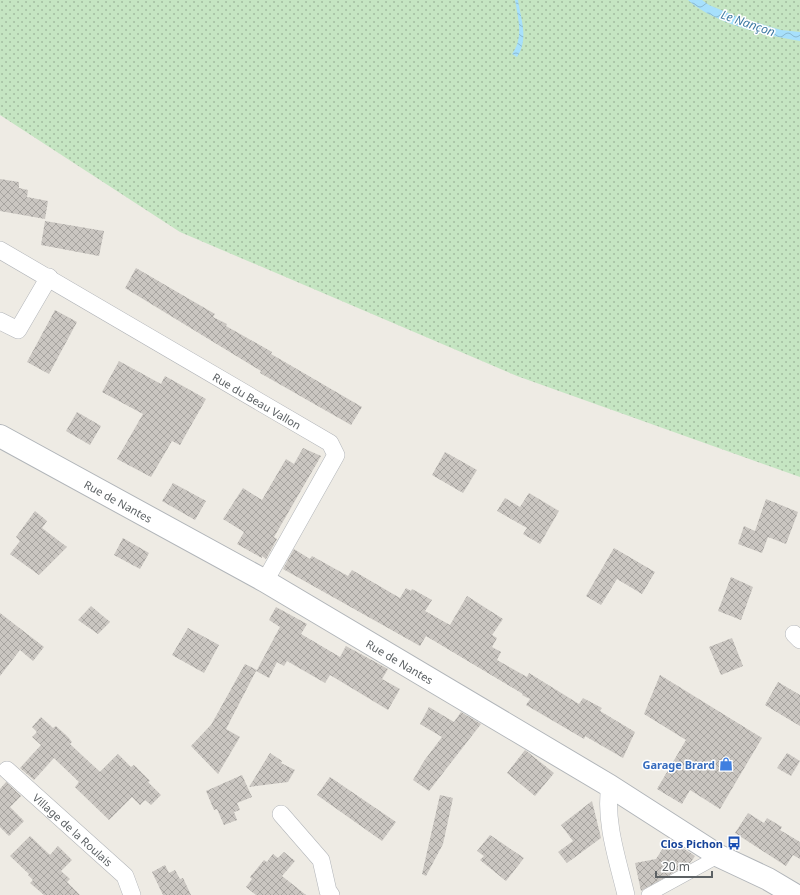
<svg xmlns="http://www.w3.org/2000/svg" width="800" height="895" viewBox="0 0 800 895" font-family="'Noto Sans',sans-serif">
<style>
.grass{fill:url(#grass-dots)}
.water{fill:url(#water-waves)}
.building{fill:url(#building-cross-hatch)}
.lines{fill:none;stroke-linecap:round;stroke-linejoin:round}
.pedestrian-casing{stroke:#b2b5b9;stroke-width:14}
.minor-casing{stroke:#b2b5b9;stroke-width:18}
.secondary-casing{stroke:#b1b5b9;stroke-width:24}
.pedestrian{stroke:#fff;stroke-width:13}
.minor{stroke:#fff;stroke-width:17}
.secondary{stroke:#fff;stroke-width:22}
.labels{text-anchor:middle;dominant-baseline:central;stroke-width:3;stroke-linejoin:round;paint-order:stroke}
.street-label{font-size:11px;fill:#5c6164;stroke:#fff}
.shop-label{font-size:11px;font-weight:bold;fill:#366cbe;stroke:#fff;text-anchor:end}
.transit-label{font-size:11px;font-weight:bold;fill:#164399;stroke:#fff;text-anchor:end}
.water-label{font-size:12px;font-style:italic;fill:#417ca5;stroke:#fff}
</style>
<defs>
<pattern id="grass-dots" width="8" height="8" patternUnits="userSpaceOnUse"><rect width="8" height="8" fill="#c5e5c2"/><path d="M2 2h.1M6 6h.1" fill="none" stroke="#a3bda1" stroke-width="1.8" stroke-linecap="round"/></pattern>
<pattern id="water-waves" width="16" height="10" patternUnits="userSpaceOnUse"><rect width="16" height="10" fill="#a7e0fc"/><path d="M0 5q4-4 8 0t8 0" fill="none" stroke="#8bb9d0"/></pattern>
<pattern id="building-cross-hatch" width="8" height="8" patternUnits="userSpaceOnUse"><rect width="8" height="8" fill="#cac6c1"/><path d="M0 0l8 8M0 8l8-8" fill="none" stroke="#a7a4a0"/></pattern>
</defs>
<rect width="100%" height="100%" fill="#eeebe4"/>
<path class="grass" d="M 0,0 L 800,0 L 800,477 L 517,376 L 180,232 L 0,115 Z"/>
<path class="water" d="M 515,0 L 518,0 C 521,20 529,39 517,57 L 512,54 C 524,38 518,18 515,0 Z
M 688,0 L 702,0 L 709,5 L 738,17 L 781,30 L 800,32 L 800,41 C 767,36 713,23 688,0 Z"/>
<path class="building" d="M 0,179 L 19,182 L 19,188 L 28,190 L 27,197 L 48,201 L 45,219 L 0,211 Z
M 45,221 L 104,231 L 99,256 L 41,245 Z
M 136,268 L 215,314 L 213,317 L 227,324 L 226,326 L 272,352 L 271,354 L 362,407 L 351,425 L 260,373 L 261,371 L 125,288 Z
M 55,310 L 77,322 L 49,374 L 27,362 Z
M 119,361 L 161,384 L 165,376 L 206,399 L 180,445 L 172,441 L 151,477 L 117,459 L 143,414 L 102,392 Z
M 77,412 L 101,426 L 90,445 L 66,431 Z
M 303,448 L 321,456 L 274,537 L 277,539 L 266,559 L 262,556 L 262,558 L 237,544 L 244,532 L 223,519 L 243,488 L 262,500 L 286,459 L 294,464 Z
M 445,452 L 477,470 L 463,493 L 432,475 Z
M 173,483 L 206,501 L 195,520 L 162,501 Z
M 529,493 L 559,511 L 540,544 L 523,534 L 527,528 L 497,511 L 505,498 L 520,507 Z
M 766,499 L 798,512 L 786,544 L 768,537 L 762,553 L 738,544 L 744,526 L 755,531 Z
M 35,511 L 47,521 L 42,528 L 67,547 L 39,575 L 10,554 L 20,541 L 16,537 Z
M 123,538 L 149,553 L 140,569 L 114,555 Z
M 614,548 L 655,572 L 642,594 L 617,579 L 601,605 L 586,596 Z
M 294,549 L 310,559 L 312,556 L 348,576 L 352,570 L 400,598 L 406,588 L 411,591 L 412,589 L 432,600 L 425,611 L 450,625 L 467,596 L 503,619 L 492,635 L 497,638 L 492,647 L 501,652 L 497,660 L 527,677 L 529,673 L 579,704 L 583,698 L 602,708 L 600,711 L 635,732 L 623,758 L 585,736 L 584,739 L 526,705 L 530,699 L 522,695 L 523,694 L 426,636 L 420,646 L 283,569 Z
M 731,577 L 753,587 L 741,620 L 718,611 Z
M 91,606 L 110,622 L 98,634 L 78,620 Z
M 276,607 L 307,624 L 301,634 L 340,657 L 346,646 L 388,669 L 382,679 L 400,689 L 388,710 L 330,675 L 325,683 L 287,661 L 284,666 L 277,662 L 269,678 L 256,671 L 226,729 L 240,737 L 218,774 L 191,746 L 211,725 L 245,664 L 257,670 L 280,627 L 269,620 Z
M 0,613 L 44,647 L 33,661 L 20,650 L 0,676 Z
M 188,628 L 219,645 L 204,673 L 172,655 Z
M 732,638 L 743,666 L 721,675 L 709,647 Z
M 660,675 L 762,738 L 720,809 L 690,790 L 682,804 L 657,789 L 686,740 L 644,714 Z
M 778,682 L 800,695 L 800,726 L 765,705 Z
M 429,707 L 454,722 L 461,712 L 481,724 L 429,791 L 413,780 L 424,761 L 442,737 L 420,724 Z
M 41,717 L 53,728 L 56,726 L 68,737 L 72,742 L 70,744 L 100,772 L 118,754 L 131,767 L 134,765 L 150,781 L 148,782 L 161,795 L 151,805 L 145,800 L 140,805 L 132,797 L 109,820 L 75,787 L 79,782 L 54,758 L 34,780 L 20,768 L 41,745 L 32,737 L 37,732 L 32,727 Z
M 525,750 L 554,773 L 535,796 L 507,773 Z
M 270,753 L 282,761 L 281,763 L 295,770 L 288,782 L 249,787 Z
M 787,753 L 800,761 L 791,776 L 777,768 Z
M 242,775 L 252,797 L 237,803 L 240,810 L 234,812 L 237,820 L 224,825 L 217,809 L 214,810 L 206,791 Z
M 330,777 L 396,822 L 382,841 L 317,795 Z
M 6,782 L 21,796 L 10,807 L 24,821 L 9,836 L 0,827 L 0,789 Z
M 440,795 L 453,798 L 443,844 L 426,876 L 422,874 Z
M 592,801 L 601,838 L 567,863 L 558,852 L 573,841 L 561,825 Z
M 748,813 L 764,823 L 767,818 L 782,827 L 780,830 L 800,842 L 800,859 L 793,855 L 786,866 L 735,833 Z
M 490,835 L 524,858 L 506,881 L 480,860 L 484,856 L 477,851 Z
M 30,836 L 50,855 L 58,846 L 72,860 L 61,871 L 70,879 L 67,882 L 80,895 L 44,895 L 30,883 L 33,880 L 28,875 L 29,874 L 10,856 Z
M 669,839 L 695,856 L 690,863 L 641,891 L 635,863 L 656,859 Z
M 284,852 L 295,861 L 282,876 L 306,895 L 256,895 L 246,887 L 252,879 L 250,877 L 264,860 L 267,862 L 273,854 L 278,858 Z
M 165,865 L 169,873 L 175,870 L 180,879 L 183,878 L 191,895 L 163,895 L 152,872 Z"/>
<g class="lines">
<g class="pedestrian-casing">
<path id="pedestrian" d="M 648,895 L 719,856"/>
</g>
<g class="minor-casing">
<g id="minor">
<path id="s1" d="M 0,250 L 330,443 L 336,455 L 265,581"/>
<path d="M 0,321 L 18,330 L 49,277"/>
<path d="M 794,634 L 800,640"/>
<path id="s2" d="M 7,770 L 125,876 L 132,895"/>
<path d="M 610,786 C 604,821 618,861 626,895"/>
<path d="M 281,814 L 321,860 L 328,891 L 331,895"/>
</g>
</g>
<g class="secondary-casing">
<g id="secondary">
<path id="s3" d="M 0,436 L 265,581 L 610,786 L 719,856 L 768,879 L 795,895"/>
</g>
</g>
<use href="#pedestrian" class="pedestrian"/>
<use href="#minor" class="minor"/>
<use href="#secondary" class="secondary"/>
</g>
<defs>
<g id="shop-bare" transform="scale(1.08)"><path d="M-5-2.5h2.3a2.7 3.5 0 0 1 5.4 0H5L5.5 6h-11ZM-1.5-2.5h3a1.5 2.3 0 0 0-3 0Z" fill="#3f7fe0" stroke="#fff" stroke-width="2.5" paint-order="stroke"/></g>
<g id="bus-bare" transform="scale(1.08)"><path d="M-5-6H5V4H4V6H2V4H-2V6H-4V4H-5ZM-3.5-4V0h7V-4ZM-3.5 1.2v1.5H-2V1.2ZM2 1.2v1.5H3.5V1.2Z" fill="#1a4fb4" stroke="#fff" stroke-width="2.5" paint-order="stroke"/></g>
</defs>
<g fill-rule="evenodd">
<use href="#shop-bare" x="726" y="764"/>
<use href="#bus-bare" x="734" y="843"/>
</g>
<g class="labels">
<g class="street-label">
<text stroke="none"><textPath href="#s1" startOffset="298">Rue du Beau Vallon</textPath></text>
<text stroke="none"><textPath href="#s3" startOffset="135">Rue de Nantes</textPath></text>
<text stroke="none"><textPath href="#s3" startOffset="459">Rue de Nantes</textPath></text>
<text stroke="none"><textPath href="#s2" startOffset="89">Village de la Roulais</textPath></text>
</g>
<g class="shop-label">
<text x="715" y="764">Garage Brard</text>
</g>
<g class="transit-label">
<text x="723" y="843">Clos Pichon</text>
</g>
<g class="water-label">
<text transform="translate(748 23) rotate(19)">Le Nançon</text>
</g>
</g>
<path d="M656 871v6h56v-6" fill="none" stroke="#5c6164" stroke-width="2"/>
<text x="662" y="871" font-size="12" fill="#5c6164" stroke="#ffffff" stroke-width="3" paint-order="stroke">20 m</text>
</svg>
